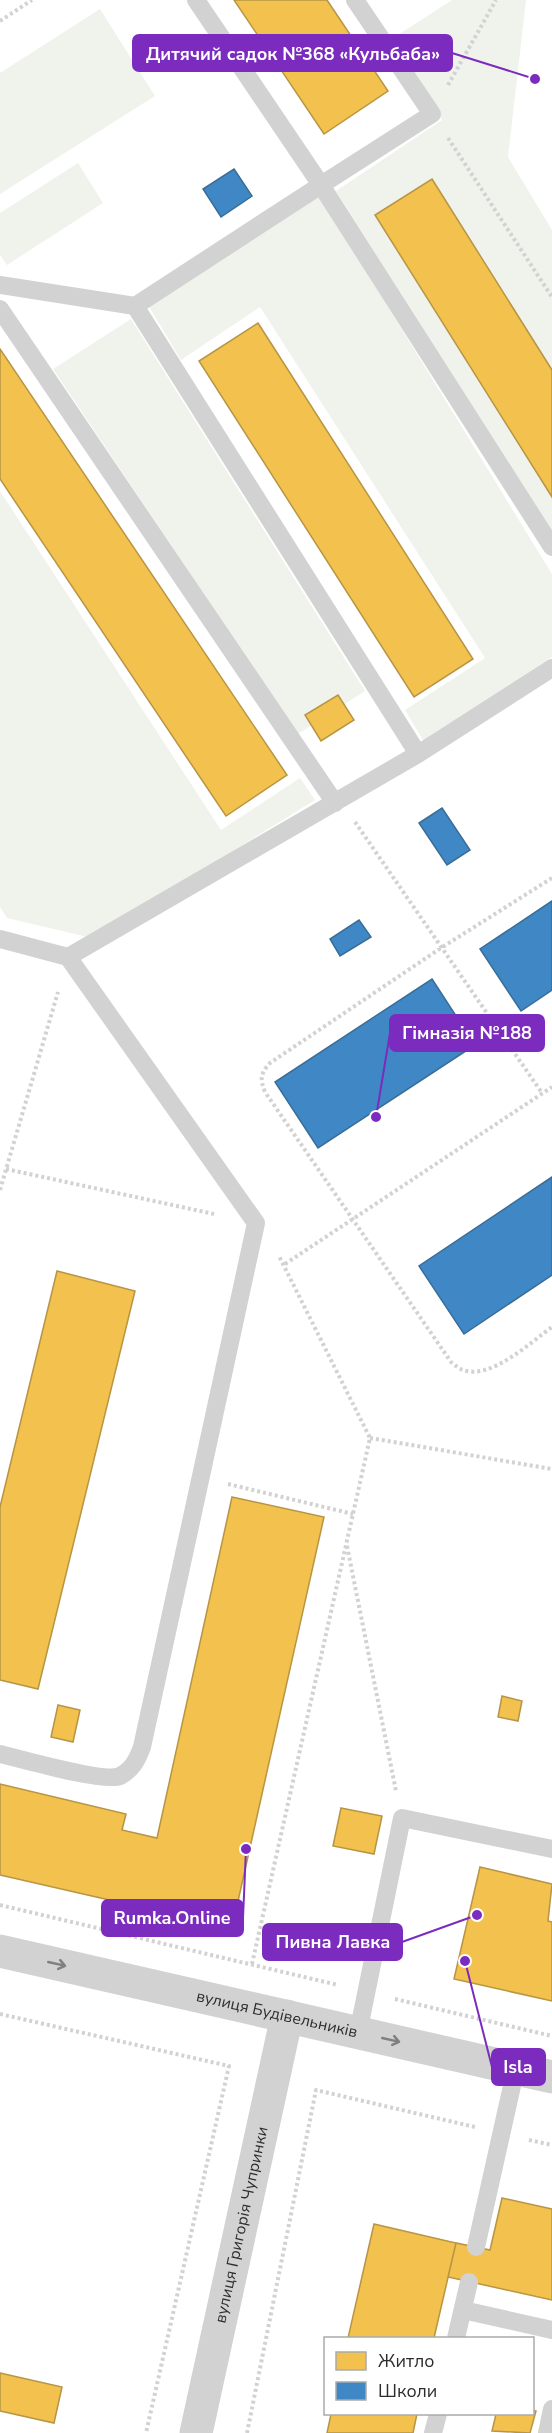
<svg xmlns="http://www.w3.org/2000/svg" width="552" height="2433" viewBox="0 0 552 2433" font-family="'Nunito Sans',sans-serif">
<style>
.green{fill:#f0f3ec}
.homes{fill:#f2c14e;stroke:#b79544;stroke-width:1.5}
.schools{fill:#3f88c5;stroke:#3a6d97;stroke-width:1.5}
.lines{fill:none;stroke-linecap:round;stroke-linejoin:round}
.path{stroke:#d2d2d2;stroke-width:4;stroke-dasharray:3 3;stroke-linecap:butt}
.service{stroke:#d2d2d2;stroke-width:18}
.minor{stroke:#d2d2d2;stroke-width:33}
.tertiary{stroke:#d2d2d2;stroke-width:33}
.oneway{stroke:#808080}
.labels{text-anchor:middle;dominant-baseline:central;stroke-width:6;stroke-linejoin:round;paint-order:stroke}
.street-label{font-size:16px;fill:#2d2d2d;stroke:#fff}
.leader{fill:none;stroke:#7b2cbf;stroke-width:2}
.callout-dot{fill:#7b2cbf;stroke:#fff;stroke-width:2}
.callout{fill:#7b2cbf;stroke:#7b2cbf;stroke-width:2}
.callout-label{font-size:18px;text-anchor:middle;font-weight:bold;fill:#fff}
</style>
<rect width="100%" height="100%" fill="#fff"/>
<path class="green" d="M 452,0 L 526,0 L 508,157 L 552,230 L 552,531 L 336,191 L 442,120 L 390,40 Z
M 100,9 L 155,96 L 0,194 L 0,73 Z
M 78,163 L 103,203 L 7,265 L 0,255 L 0,213 Z
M 320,196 L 552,574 L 552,657 L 423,740 L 405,710 L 485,658 L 260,307 L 181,360 L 148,305 Z
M 131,319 L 365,691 L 298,734 L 53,369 Z
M 0,491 L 221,830 L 300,778 L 315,800 L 92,938 L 7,918 L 0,907 Z"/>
<path class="homes" d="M 234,0 L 327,0 L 388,91 L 324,134 Z
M 432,179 L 552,370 L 552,497 L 375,215 Z
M 258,323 L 473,659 L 414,697 L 199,361 Z
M 0,349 L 287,775 L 226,816 L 0,479 Z
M 338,695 L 354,720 L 321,741 L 305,715 Z
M 57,1271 L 135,1291 L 38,1689 L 0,1680 L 0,1507 Z
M 232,1497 L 324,1517 L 232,1928 L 0,1875 L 0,1784 L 126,1814 L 122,1830 L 157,1838 Z
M 502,1696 L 522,1701 L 518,1721 L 498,1717 Z
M 58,1705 L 80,1710 L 73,1742 L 51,1737 Z
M 341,1808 L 382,1816 L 374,1854 L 333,1846 Z
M 480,1867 L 552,1884 L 548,1921 L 552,1922 L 552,2001 L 454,1979 Z
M 502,2198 L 552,2209 L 552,2300 L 448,2277 L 456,2243 L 490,2250 Z
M 374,2224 L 456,2243 L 434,2338 L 348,2338 Z
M 0,2373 L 62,2387 L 54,2423 L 0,2411 Z
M 532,2410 L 536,2411 L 530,2433 L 492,2431 L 496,2414 L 532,2414 Z
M 331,2414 L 417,2414 L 413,2433 L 327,2433 Z"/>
<path class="schools" d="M 234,169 L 252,196 L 221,217 L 203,189 Z
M 442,808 L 470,850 L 447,865 L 419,823 Z
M 552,901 L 552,990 L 521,1011 L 480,949 Z
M 359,920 L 371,937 L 340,956 L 330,939 Z
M 432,979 L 475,1045 L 318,1148 L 275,1082 Z
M 552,1177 L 552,1275 L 464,1334 L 419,1266 Z"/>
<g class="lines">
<path class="path" d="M 0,21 L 32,0
M 448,85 L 496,0
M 448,138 L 552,297
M 355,822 L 542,1093
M 552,878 L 441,948 L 270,1063 C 260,1074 260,1079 265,1092 L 451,1362 C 455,1365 459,1369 463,1370 C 491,1380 531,1342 552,1327
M 6,1169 L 214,1214
M 0,1190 L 58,992
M 285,1264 L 552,1087
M 370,1438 L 552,1469
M 228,1484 L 353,1514
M 347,1546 L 396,1791
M 0,1905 L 338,1985
M 252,1964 L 370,1438 L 279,1256
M 395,1999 L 552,2036
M 0,2014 L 229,2066 L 146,2433
M 529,2140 L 552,2145
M 247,2433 L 316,2090 L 475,2127"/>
<path class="service" d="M 355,0 L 432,114 L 321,185 L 552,547
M 0,285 L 135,306 L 321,185 L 196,0
M 135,306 L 418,754
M 0,309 L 335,803
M 0,939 L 68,957 L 256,1223 L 142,1747 C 137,1760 133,1769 120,1776 C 105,1783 21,1759 0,1754
M 68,957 L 418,754 L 552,668
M 358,2033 L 402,1818 L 552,1849
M 476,2247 L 516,2068
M 463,2310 L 552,2330
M 456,2338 L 469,2282
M 433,2433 L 438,2414
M 547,2433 L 552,2409"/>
<path class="minor" id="s1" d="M 196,2433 L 287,2016"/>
<path class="tertiary" id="s2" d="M 0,1951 L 552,2077"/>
</g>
<defs><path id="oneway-shaft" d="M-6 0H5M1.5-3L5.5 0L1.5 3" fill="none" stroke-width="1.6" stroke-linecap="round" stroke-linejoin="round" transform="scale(1.5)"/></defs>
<g class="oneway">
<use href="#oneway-shaft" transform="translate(57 1964) rotate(13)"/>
<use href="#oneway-shaft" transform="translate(391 2040) rotate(13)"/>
</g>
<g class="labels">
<g class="street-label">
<text stroke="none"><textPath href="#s2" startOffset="284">вулиця Будівельників</textPath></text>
<text stroke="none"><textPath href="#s1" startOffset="213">вулиця Григорія Чупринки</textPath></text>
</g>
</g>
<path class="leader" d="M535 79L452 53M376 1117L390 1033M246 1849L243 1918M477 1915L402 1942M465 1961L492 2067"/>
<g class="callout-dot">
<circle cx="535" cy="79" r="6"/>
<circle cx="376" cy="1117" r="6"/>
<circle cx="246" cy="1849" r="6"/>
<circle cx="477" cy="1915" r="6"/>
<circle cx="465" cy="1961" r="6"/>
</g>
<g class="callout">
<rect x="133" y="35" width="319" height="36" rx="6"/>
<rect x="390" y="1015" width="154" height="36" rx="6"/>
<rect x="102" y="1900" width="141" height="36" rx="6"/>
<rect x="263" y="1924" width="139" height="36" rx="6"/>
<rect x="492" y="2049" width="53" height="36" rx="6"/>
</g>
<g class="callout-label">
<text x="293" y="60">Дитячий садок №368 «Кульбаба»</text>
<text x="467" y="1039">Гімназія №188</text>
<text x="172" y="1924">Rumka.Online</text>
<text x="333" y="1948">Пивна Лавка</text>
<text x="518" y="2073">Isla</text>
</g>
<rect x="324" y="2337" width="210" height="78" fill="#ffffff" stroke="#ababab" stroke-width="1.5"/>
<rect x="336" y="2352" width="30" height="18" fill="#f2c14e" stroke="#ababab" stroke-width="1.5"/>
<text x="378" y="2367" font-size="18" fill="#2d2d2d">Житло</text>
<rect x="336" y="2382" width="30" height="18" fill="#3f88c5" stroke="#ababab" stroke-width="1.5"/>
<text x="378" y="2397" font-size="18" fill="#2d2d2d">Школи</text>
</svg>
